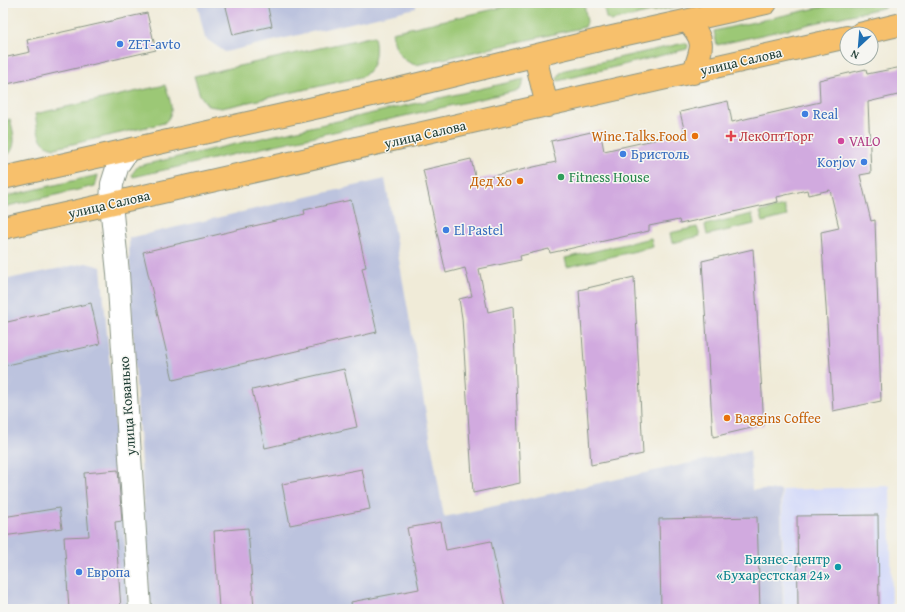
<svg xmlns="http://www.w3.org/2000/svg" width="905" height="612" viewBox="0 0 905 612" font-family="'Gentium Book Plus',serif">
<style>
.built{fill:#d3d9f9}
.industrial{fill:#bcc3de}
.green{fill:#9cc876;stroke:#5e8255}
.building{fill:#d1aadf}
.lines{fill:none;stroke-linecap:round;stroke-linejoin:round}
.minor-casing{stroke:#889486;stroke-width:24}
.major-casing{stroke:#889486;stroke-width:24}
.minor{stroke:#fff;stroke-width:22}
.major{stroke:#f7c06c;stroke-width:22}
.shop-dot{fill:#3f7fe0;stroke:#f6f6f2;stroke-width:1.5}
.food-dot{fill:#e8710a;stroke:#f6f6f2;stroke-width:1.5}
.health-dot{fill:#e0444e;stroke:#f6f6f2;stroke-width:1.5}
.hotel-dot{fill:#d1479c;stroke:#f6f6f2;stroke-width:1.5}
.leisure-dot{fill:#2e9e5b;stroke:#f6f6f2;stroke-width:1.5}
.culture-dot{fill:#0f9aa8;stroke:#f6f6f2;stroke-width:1.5}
.labels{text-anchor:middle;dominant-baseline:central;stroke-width:3;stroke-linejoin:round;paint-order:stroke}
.shop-label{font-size:14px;fill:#366cbe;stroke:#f6f6f2;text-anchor:start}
.street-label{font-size:14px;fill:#1f3d34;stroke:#f6f6f2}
.food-label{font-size:14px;fill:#c56008;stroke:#f6f6f2;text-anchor:end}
.health-label{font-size:14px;fill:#be3a42;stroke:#f6f6f2;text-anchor:start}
.hotel-label{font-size:14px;fill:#b23c85;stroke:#f6f6f2;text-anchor:start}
.leisure-label{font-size:14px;fill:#27864d;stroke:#f6f6f2;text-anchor:start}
.culture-label{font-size:14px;fill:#0d838f;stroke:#f6f6f2;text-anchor:end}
</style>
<rect width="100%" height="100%" fill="#f6f6f2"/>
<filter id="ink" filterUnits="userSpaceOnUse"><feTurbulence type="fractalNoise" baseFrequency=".025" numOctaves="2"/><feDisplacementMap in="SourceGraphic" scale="8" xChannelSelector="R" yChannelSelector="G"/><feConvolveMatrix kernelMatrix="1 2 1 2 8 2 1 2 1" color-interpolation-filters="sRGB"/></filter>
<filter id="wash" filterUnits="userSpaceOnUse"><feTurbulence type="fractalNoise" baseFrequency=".012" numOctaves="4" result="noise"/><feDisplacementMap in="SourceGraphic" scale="16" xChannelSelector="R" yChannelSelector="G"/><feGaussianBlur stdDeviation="0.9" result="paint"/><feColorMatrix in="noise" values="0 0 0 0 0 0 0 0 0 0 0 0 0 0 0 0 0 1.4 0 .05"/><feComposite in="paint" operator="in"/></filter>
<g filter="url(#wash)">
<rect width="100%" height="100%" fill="#f0ebd8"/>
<path class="built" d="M 890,486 L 892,609 L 784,609 L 782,490 Z"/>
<path class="industrial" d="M 197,3 L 416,3 L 416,8 L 225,52 L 205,38 Z
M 385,179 L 444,517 L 750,450 L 752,490 L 781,490 L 783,609 L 150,609 L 130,286 L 129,238 Z
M 86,263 L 101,267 L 124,522 L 128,609 L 3,609 L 3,280 Z"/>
<path class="green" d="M 522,3 L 584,3 L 587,22 L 585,27 L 416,65 C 400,61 394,47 392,32 Z
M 603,3 L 692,3 L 611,21 L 606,18 Z
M 839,3 L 885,3 L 886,7 L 717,45 L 714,31 Z
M 374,36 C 377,51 376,70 361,77 L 222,108 L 208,106 L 200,95 L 194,76 Z
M 684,43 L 688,45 L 687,49 L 558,81 L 557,79 L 561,72 L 565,70 Z
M 524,79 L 520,90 L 133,177 L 132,174 L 138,166 Z
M 165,85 C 169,98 177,113 164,123 L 55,148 C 37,146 38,128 35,114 Z
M 10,119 C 14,134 19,149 3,159 L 3,121 Z
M 98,175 L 95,186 L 3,207 L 3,197 Z
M 784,206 L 787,216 L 763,222 L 760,212 Z
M 752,214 L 754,224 L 707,235 L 705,225 Z
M 697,227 L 700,236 L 672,243 L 670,233 Z
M 651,238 L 653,247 L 567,267 L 565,258 Z"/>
<g id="blocks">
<path class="building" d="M 225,3 L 267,3 L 272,26 L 233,35 Z
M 147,13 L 156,50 L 3,85 L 3,58 L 30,52 L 27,40 Z
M 902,67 L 902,94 L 868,102 L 871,173 L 860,175 L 871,221 L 875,220 L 881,401 L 833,411 L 821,232 L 839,228 L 830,190 L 808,195 L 807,190 L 777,197 L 778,202 L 680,224 L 679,220 L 649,226 L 649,231 L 550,253 L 549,249 L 520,256 L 521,260 L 479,269 L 488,312 L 513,306 L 520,483 L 473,493 L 462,318 L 459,299 L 472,296 L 465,268 L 446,273 L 423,170 L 471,159 L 476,180 L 556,162 L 551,141 L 600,130 L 604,151 L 685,133 L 680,112 L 728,101 L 732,122 L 820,102 L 819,80 L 866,69 L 867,74 Z
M 351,200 L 366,267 L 362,268 L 377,332 L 173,380 L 143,252 L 305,214 L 304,210 Z
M 753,249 L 764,425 L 713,437 L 702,261 Z
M 634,277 L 643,454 L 591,465 L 579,290 Z
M 91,303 L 100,344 L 3,366 L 3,323 Z
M 344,369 L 357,427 L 265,448 L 252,390 Z
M 362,469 L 370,509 L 290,525 L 282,484 Z
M 118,470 L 122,521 L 115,522 L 121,609 L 69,609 L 64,537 L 89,536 L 84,473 Z
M 59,508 L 62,528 L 3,536 L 3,517 Z
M 878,515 L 879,609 L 798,609 L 797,516 Z
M 757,517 L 760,609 L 661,609 L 659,519 Z
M 441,522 L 446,550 L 491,541 L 505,609 L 352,609 L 351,602 L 419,589 L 407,528 Z
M 248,528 L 254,609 L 219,609 L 214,531 Z"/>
</g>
</g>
<g filter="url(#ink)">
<use href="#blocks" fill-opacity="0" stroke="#889486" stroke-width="1"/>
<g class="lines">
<g class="minor-casing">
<path id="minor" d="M 128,150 L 118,165 L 112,184 L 111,204 L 118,273 L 140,609"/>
</g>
<g class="major-casing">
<path id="major" d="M 687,21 C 707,41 702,49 693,73
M 860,34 L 902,24
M 535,56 L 547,106
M 3,178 L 394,90 L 599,40 L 766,3
M 3,228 L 847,37"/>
</g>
<use href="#minor" class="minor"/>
<use href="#major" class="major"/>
</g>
</g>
<g class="shop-dot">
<circle cx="120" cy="44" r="4"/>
<circle cx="805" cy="114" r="4"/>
<circle cx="623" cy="154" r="4"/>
<circle cx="864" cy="162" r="4"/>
<circle cx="446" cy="230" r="4"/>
<circle cx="79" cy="572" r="4"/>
</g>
<g class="food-dot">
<circle cx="695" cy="136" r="4"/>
<circle cx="520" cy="181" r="4"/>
<circle cx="727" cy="418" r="4"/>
</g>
<path class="health-dot" d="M729 130h4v4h4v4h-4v4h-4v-4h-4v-4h4z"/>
<circle class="hotel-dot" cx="841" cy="141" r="4"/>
<circle class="leisure-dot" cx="561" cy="177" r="4"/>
<circle class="culture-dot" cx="838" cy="567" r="4"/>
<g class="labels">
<g class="shop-label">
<text x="128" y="44">ZET-avto</text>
<text x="813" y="114">Real</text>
<text x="631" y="154">Бристоль</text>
<text x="856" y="162" text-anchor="end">Korjov</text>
<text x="454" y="230">El Pastel</text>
<text x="87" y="572">Европа</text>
</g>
<g class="street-label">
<text transform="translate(741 61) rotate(-13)">улица Салова</text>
<text transform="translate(425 134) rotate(-13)">улица Салова</text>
<text transform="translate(109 204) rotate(-13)">улица Салова</text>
<text transform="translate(127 406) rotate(-94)">улица Кованько</text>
</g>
<g class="food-label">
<text x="687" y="136">Wine.Talks.Food</text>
<text x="512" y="181">Дед Хо</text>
<text x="735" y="418" text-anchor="start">Baggins Coffee</text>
</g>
<g class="health-label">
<text x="739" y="136">ЛекОптТорг</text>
</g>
<g class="hotel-label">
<text x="849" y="141">VALO</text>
</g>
<g class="leisure-label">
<text x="569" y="177">Fitness House</text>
</g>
<g class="culture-label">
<text x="830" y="559">Бизнес-центр<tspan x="830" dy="16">«Бухарестская 24»</tspan></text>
</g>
</g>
<rect width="905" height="612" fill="none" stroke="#f6f6f2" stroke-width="16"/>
<g transform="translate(859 46) rotate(206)"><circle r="19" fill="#f6f6f2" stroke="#a0aca6"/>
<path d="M0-3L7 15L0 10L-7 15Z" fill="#1f6fb2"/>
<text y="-6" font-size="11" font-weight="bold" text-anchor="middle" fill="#1f3d34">N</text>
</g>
</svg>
